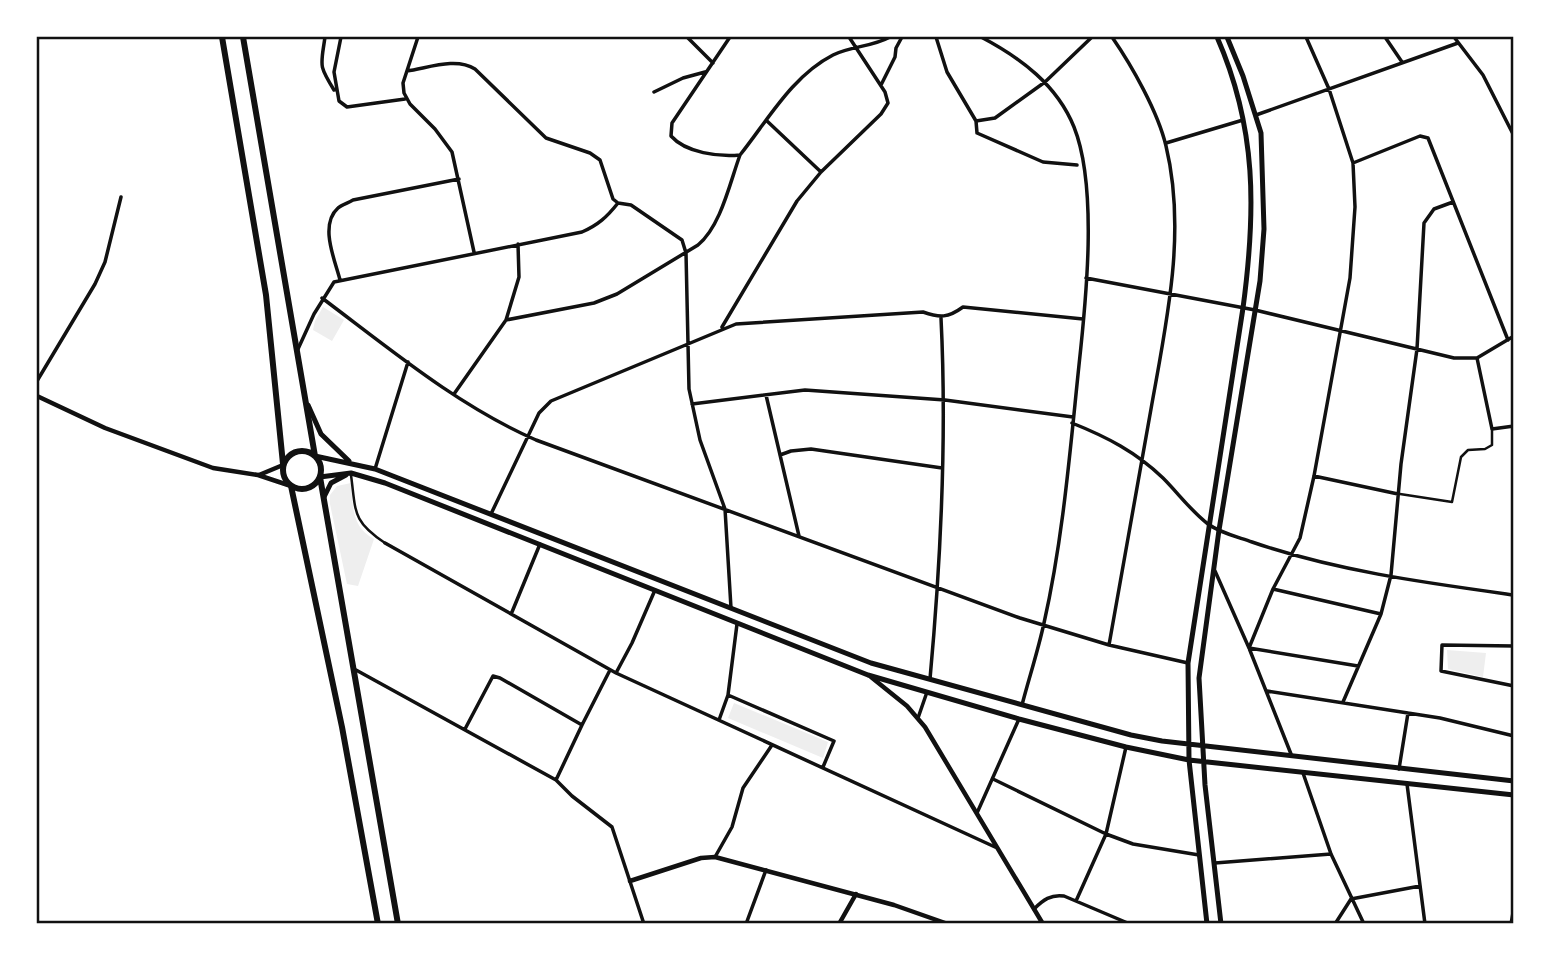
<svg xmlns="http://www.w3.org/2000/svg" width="1551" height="961" viewBox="0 0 1551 961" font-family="Montserrat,sans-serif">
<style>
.green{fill:#eee}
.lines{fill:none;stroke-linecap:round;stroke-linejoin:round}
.pedestrian{stroke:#111;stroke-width:2.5}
.minor{stroke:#111;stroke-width:3.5}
.tertiary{stroke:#111;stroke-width:4.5}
.secondary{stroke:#111;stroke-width:5}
.trunk{stroke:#111;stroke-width:6}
.neatline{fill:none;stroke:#111;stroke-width:2.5}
</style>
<rect width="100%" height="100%" fill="#fff"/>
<path class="green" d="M 323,307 L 344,320 L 332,341 L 313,330 L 315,321 Z
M 351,483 C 353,505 351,527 374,539 L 358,586 L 347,584 L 330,504 L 330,495 L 337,486 Z
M 1447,650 L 1486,653 L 1483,677 L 1448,669 Z
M 734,703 L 828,742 L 823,758 L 728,718 Z"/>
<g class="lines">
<path class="pedestrian" d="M 351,475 C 356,512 352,521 385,543
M 1400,494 L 1452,502 L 1461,457 L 1468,450 L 1485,449 L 1492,445 L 1492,429"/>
<path class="minor" d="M 325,37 C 321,66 318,64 334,90
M 341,37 L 334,72 L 339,101 L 347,107 L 405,99
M 418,37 L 403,83 L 404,93 L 410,104 L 435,129 L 452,152 L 474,252
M 687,37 L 713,63
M 730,37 L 672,123 L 671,136 C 686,153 719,157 740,155 C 768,120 792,76 833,55 C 851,46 872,47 890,37
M 936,37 L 947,72 L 976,121
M 981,37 C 1021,58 1057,85 1074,127 C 1098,187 1086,301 1079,365 C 1070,451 1063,539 1044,623 C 1038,651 1029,678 1022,705
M 1306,37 L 1329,89 L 1353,163 L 1355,207 L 1350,278 L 1314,476 L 1300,538 L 1273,589 L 1249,648 L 1358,666
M 1385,37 L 1402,62
M 1454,37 L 1483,75 L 1514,136
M 407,71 C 428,68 456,57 475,69 L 546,138 L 590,153 L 600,160 L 613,199 L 618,203 L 631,205 L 682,240 L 686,253 L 689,389 L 700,440 L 725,509 L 731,608
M 881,85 L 895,57 L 896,48 L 902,37
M 654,92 L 683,78 L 705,72
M 1256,115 L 1458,43
M 767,121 L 821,172
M 1166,143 L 1243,120
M 1353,163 L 1420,136 L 1428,138 L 1508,340
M 1077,165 L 1043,162 L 977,133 L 976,121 L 995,118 L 1045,82 L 1092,37
M 1086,278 L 1255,310 L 1454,358 L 1477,358 L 1514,336
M 340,280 C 335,260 319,225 338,208 C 341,205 348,203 353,200 L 459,179
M 322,298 C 390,349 458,406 536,440 L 1020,618 L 1109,645 L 1188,663
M 506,320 L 519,277 L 518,244
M 722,327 L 797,201 L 821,172 L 881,114 L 888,103 L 885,92 L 849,37
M 298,349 L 314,314 L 334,282 L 582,232 C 598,225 607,217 618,203
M 1477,358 L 1492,429 L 1514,426
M 37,381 L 95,284 L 105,262 L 121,197
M 454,394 L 506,320 L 594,303 L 617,294 L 698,245 C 721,226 730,182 740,155
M 766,395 L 799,536
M 692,404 L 805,390 L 945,400 L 1073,417
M 1072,423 C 1107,437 1136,452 1163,478 C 1178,493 1191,511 1208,524 C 1220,533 1238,537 1252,542 C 1336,571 1427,583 1514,595
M 780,455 L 791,451 L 811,449 L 942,468
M 375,469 L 408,362
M 1314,476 L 1398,494
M 491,514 L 539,413 L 551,401 L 736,324 L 923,312 C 940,318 948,318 963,307 L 1083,319
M 385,543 L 616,673 L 995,847
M 1215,571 L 1249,648 L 1291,754
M 1273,589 L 1381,614
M 512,612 L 540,544
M 1109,645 C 1123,566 1137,488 1151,409 C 1166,324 1187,233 1166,146 C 1158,112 1132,66 1112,37
M 1514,646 L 1442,645 L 1441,671 L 1514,686
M 356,670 L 556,780 L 572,796 L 612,827 L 644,924
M 616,673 L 632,643 L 655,590
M 930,679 C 941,559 947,438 941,318
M 1267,691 L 1440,718 L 1514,736
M 728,695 L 834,741 L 823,767
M 1343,702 L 1381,614 L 1391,575 L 1401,464 L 1417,349 L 1424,223 L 1434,209 L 1453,202
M 918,718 L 927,692
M 719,720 L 728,695 L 737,624
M 465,729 L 493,676 L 500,678 L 582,725 L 610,670
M 1399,769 L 1408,713
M 1303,773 L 1331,854 L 1364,924
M 993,779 L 1106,834 L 1133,844 L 1199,855
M 556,780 L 582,725
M 1407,784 L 1425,924
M 977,813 L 1019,719
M 715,857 L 732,827 L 743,788 L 772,745
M 1215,863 L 1331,854
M 1076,901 L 1106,834 L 1126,747
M 1034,909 C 1043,900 1051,894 1064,896 L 1130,924
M 746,924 L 766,870
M 1335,924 L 1351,899 L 1420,886
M 1511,924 L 1514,907"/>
<path class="tertiary" d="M 37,396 L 105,428 L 213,468 L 258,475 L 291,486
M 259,475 L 283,465
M 871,677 L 907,706 L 925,727 L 1043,924
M 630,881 L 701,858 L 715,857 L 894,905 L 948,924
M 839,924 L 856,894"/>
<path class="secondary" d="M 308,405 L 321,434 L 349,461
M 315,456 L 375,469 L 871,663 L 1131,735 L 1162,741 L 1514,781
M 320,477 L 351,473 L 385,483 L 868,675 L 1019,719 L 1126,747 L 1189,760 L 1514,795
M 324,497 L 331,483 L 346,475
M 1207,924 L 1189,760 L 1188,663 L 1243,308 C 1256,211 1257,128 1217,37
M 1221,924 L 1205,785 L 1199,678 L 1219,530 L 1260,281 L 1264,229 L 1261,133 L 1243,76 L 1227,37"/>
<path class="trunk" d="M 222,37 L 266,295 L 283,464
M 243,37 L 315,456
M283 470a19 19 0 1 1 38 0a19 19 0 1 1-38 0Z
M 320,477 L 398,924
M 291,486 L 342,727 L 378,924"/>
</g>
<rect width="1551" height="961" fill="none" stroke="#ffffff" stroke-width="77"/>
<rect x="38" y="38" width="1474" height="884" class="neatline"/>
</svg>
